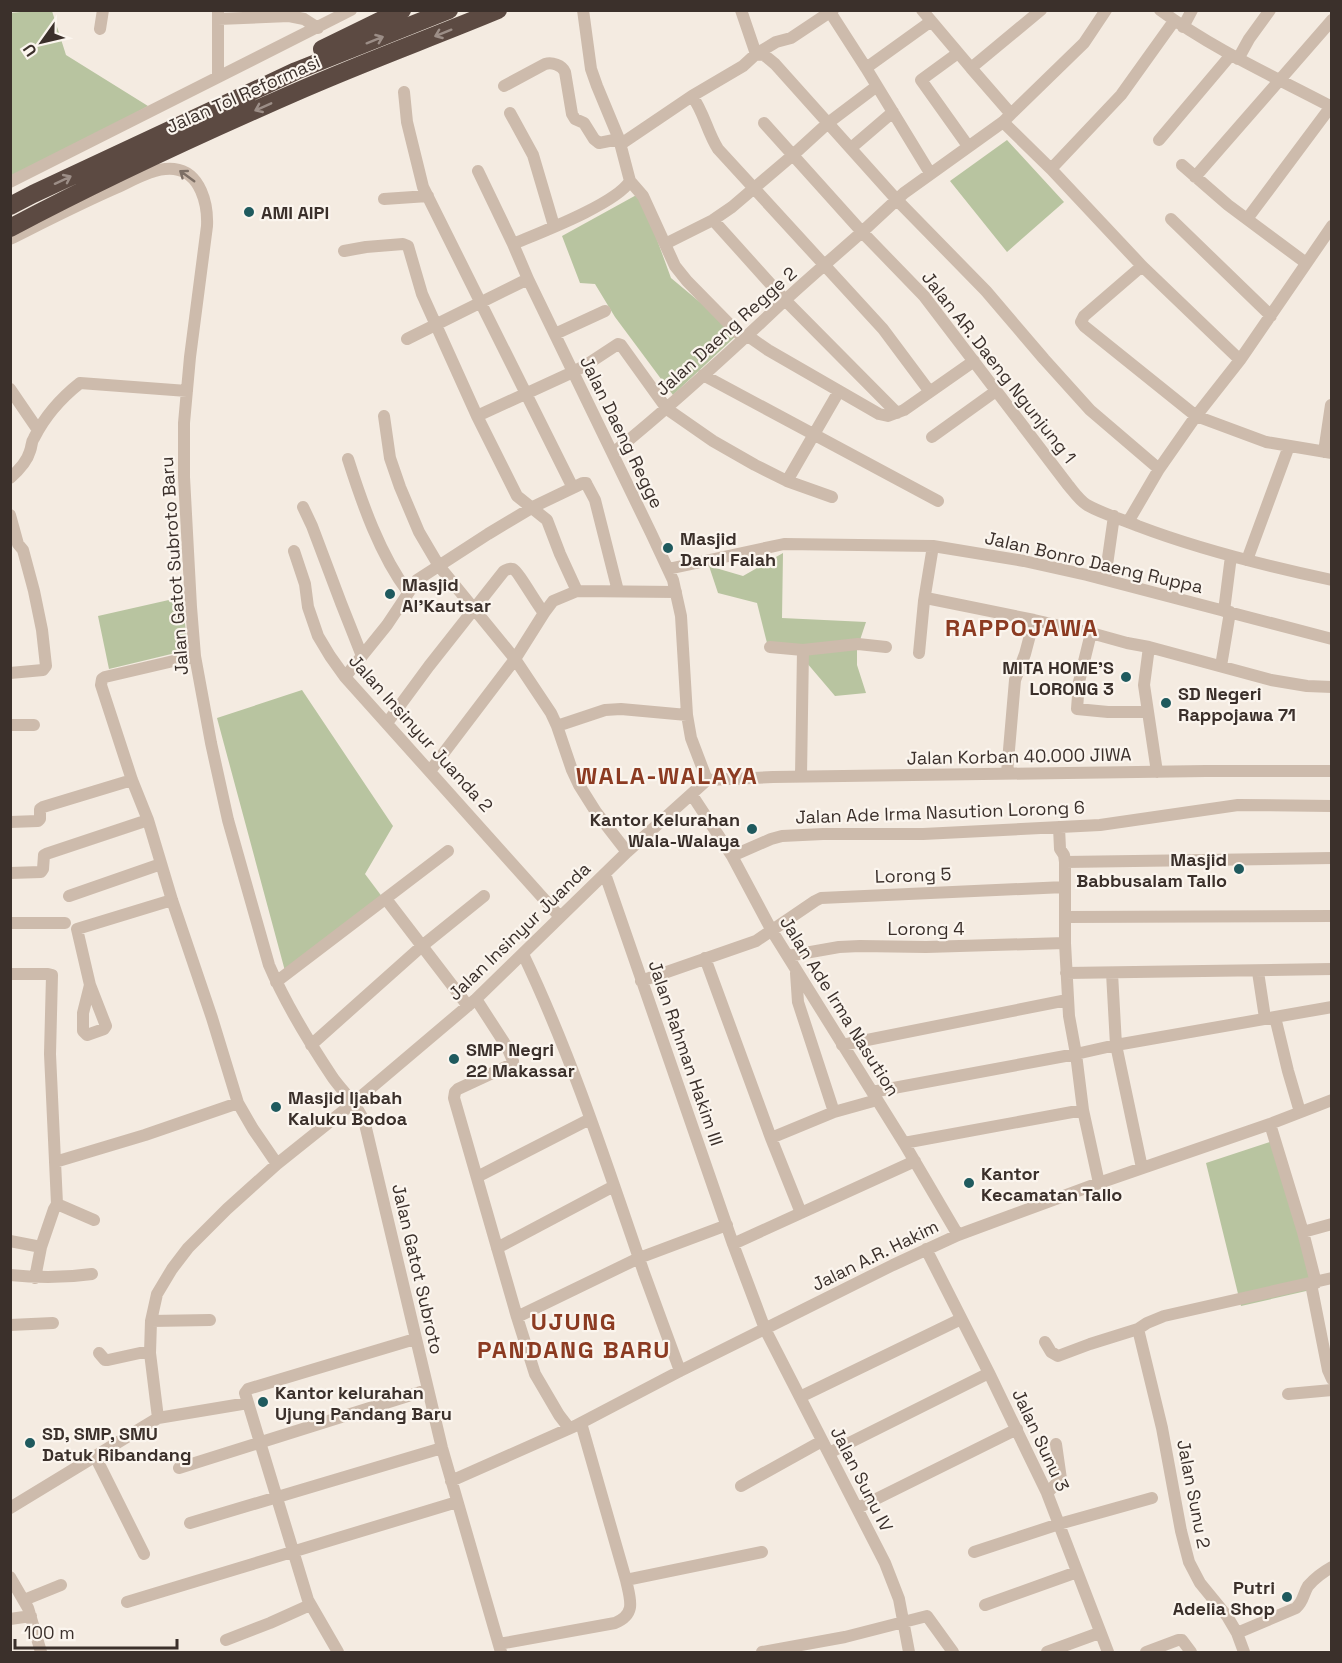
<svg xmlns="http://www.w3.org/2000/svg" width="1342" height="1663" viewBox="0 0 1342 1663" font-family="'Space Grotesk',sans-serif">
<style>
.green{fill:#b8c4a0}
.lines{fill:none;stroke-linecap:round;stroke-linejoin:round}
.minor{stroke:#cdbbac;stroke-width:12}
.highway{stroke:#5c4a42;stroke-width:18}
.oneway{stroke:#9c8e87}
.oneway2{stroke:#7d6f65}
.poi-dot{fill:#1f5a5e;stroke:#fbf5ee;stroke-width:2}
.labels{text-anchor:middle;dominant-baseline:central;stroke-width:4.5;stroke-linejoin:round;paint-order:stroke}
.street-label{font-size:18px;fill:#3b302b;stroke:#fbf5ee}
.poi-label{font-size:18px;font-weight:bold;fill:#3b302b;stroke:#fbf5ee;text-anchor:start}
.district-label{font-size:24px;font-weight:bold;letter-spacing:1.5px;fill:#8c3b22;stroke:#fbf5ee}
</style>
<rect width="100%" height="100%" fill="#f4ebe1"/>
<path class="green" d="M 31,11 L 52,11 L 66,55 L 148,106 L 11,182 L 10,13 Z
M 1007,140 L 1064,202 L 1007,252 L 950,181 Z
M 640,193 L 671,278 L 738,334 L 673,395 L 615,317 L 595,284 L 580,283 L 562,236 Z
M 783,553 L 782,618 L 866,622 L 857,649 L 857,665 L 866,693 L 835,696 L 795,649 L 768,647 L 757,603 L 718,593 L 709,566 L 743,576 Z
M 182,597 L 188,650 L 109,669 L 98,616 Z
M 302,690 L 393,826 L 365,874 L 383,898 L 285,971 L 217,718 Z
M 1273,1141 L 1315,1289 L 1241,1306 L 1206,1163 Z"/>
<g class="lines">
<path class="minor" d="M 218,10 L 218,77
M 583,10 L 591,69 L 597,86 L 619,139 L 630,181 C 616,204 539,233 513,244 L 528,279 L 651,533 L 673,580 L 681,616 L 687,715 L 691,738 L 707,780
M 741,10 L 756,54
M 922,10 L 971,68
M 1160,10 C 1213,49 1273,76 1332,107
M 830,12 L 866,68 L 930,173
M 218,19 L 289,16 L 304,19 L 318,28
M 1183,27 L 1192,10
M 100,29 L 103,10
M 958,53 L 921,80 L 968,146
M 756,54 L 764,55 L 775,64 L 896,199 L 986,291 L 1044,359 L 1090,410 L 1159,469
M 1238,59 L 1249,39 L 1270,10
M 866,68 L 930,22
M 504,86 L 545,64 C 552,62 562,65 565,72 L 572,114 L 575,119 L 584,123 L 594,139 L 599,143 L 619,139
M 404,92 L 407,122 L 423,187 L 573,488
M 692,96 C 704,112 707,132 718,149 L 883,329 L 930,392
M 510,113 L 533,155 L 554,226
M 1011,114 L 1084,43 L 1106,10
M 1003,122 L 1051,169 L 1142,266 L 1240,360
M 764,123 L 862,232 L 904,193 L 1003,122 L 1011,114 L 971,68 L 1041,10
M 1159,140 L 1230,56
M 621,144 L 692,96 L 743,66 L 756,54 L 776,42 L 791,38 L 833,10
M 851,148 L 893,112
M 1182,165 L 1228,205 L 1306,263
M 1051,169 L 1121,95 L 1174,21
M 478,171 L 513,244
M 1195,177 L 1332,20
M 630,181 L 643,196 L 675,266 L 687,281 L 741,336 L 748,336 L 768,350 L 879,414 L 888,416 L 904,410 L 974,361
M 10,182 L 351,10
M 384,199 L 428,196
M 1171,219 L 1271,316
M 1247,219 L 1332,105
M 713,220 L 785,300 L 897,413
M 10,239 C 46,221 81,203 118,187 C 135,179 155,167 174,169 C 201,172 208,205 207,226 L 190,357 L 184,423 L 184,477 L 191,607 L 195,656 L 211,743 L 228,820 L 269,965 C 286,1005 309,1042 333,1078 C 344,1093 359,1107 365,1124 L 442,1448 L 501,1652
M 665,244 L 713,220 L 732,207 L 793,155 L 828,123 L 877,86
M 344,251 L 366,247 L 403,244 L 408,246 L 422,294 L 477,416 L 517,496 L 547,520 L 560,554 L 577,591
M 1142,266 L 1084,316 L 1081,322 L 1084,326 L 1196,416 L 1266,442 L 1332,453
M 555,334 L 605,311
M 407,339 L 528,279
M 703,375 L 938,501
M 10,389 L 38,430
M 384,416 L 390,458 L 400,487 L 419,532 L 439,566 L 515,659 L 551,713 L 557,726 L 572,770 L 579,785 L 596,812 L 627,852
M 477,416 L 573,372 L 586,365 L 618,344 L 621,345 L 667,409 L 713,441 L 755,465 L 787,481 L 832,497
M 932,437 L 996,391
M 1324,452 L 1331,405
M 613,453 C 672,405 728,354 783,302 C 809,278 836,255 862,232 L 924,296 L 1068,485 C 1074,492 1079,500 1087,505 C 1103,514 1121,519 1138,526 C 1201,550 1266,566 1332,580
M 348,459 C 362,503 380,555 408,592
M 10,478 C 18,471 27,462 30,451 C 32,446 31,442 34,438 C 45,416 61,398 80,383 L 187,391
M 787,481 L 839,391
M 303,507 L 312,526 L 341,603 L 362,656
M 10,515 L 18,544 L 23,550 L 34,591 L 42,630 L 46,666 L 43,670 L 10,673
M 1128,522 L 1159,469 L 1196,416 L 1240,360 L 1332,226
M 294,551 L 305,584 L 308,607 L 318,636 L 330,656 L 345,677 L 560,917
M 1247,560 L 1289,446
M 668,569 L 784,544 L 933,546 L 1024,561 L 1087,575 L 1332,639
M 1105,579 L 1114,516
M 926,598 L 1034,620 L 1091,633 L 1127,643 L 1149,647 L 1271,680 L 1307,686 L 1332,687
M 1224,611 L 1231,556
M 1091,633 L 1079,682 L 1077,709 L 1108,712 L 1148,712
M 770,647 L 803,650 L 801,776
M 1149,647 L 1144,685 L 1157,772
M 803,650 L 858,644 L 886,647
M 919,653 L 924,601 L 933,546
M 195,656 L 105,677 L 102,679 L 101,685 L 132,780 L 148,820 L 172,900 L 212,1018 L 238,1103 L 253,1129 L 277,1164
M 1221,666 L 1230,612
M 345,677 L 387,625 L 417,580 L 488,534 L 533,507 L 583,483 L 586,483 L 587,485 L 595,500 L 618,591
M 387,723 L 429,666 L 504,571 C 508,569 509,568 513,569 C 518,571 537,605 544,613
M 10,725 L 34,725
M 557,726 L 605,710 L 621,709 L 687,715
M 430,771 L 515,659 L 544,613 L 553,601 L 577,591 L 676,592
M 1007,773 L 1015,680 L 1025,654 L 1034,620
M 707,780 L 773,777 L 1206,771 L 1332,771
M 692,795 L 732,856 L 772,931 L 904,1143 L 958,1235
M 10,822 L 38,821 L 40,819 L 40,809 L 43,807 L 132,780
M 1059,827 L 1060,849 L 1064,855 L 1065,862 L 1065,943 L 1069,1016 L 1076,1054 L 1083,1110 L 1099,1183
M 732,856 L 771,839 L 782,836 L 823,834 L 923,834 L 1100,825 L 1238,805 L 1332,806
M 1065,862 L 1332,858
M 10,873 L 41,872 L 43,869 L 44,855 L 46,854 L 148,820
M 605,874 L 733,1244 L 765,1329 L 885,1563 L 899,1599 L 909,1652
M 69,896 L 161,864
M 386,899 L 468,1006
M 1065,917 L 1332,916
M 10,923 L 65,923
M 523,954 C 572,1057 607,1165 644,1273 C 656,1306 668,1338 680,1371
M 788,956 L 839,947 L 860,946 L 926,947 L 1065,943
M 705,958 L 771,1138 L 801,1213
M 1258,972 L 1265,1018
M 796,973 L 798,1002 L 834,1112
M 1066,973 L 1332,969
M 1112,973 L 1116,1045 L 1142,1168
M 10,974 L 48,974 L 52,975 L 50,1054 L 57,1204 L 54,1209 L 41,1247 L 35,1278
M 641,981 L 756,941 L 815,901 L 821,898 L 1065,887
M 276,982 L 448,851
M 90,985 L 106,1026 L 104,1029 L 87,1035 L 83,1031 L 83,1013 L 90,985 L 77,929 L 172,900
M 476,999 L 507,1047 L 513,1061 L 510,1065 L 458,1089 L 455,1092 L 454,1098 L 517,1317 L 535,1374 L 559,1415 L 569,1428
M 1275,1017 L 1288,1071 L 1300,1112
M 311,1045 L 422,946 L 484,896
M 842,1045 L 1067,1000
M 872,1092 L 1076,1054 L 1116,1045 L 1332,1007
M 1270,1124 L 1303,1232 L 1316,1283
M 771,1138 L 834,1112 L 877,1100
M 904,1143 L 1083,1110
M 55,1162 L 145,1135 L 238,1103
M 477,1177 L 590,1119
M 57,1204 L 94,1220
M 1303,1232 L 1332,1224
M 10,1241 L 41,1247
M 733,1244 L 915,1161
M 497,1248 L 614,1186
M 926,1249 L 989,1373 L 1047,1493 L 1108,1652
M 10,1275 C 38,1278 64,1278 92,1274
M 1311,1284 L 1328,1370 L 1332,1379
M 517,1317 L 639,1258 L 727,1225
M 151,1321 L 210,1320
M 10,1325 L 53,1323
M 1138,1329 L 1162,1428 L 1181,1531 L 1189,1562 L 1200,1583 L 1227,1616 L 1237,1633 L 1244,1652
M 1045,1342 L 1051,1352 L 1058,1356 L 1090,1344 L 1138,1329 L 1147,1323 L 1164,1316 L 1332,1278
M 99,1353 L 105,1360 L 108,1360 L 149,1351
M 1288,1394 L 1332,1390
M 800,1397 L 961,1319
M 158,1418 L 150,1353 L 151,1321 L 157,1294 L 172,1269 L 188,1248 L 227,1209 L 277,1164 L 352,1104 L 476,999 L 627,852 L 707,780
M 829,1453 L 989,1373
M 95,1456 L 144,1554
M 179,1468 L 427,1390
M 451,1481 L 575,1426 L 680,1371 L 893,1265 L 958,1235 L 1099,1183 L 1270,1124 L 1332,1100
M 741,1486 L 822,1441
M 1047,1493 L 1061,1479 L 1056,1444
M 10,1508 L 158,1418 L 248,1403
M 858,1508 L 1017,1429
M 190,1523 L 442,1448
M 974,1552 L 1059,1524 L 1152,1498
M 10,1577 L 28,1608 L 41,1652
M 626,1580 L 762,1552
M 24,1600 L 61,1585
M 127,1602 L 457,1502
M 985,1605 L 1077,1572
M 10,1619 L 31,1616
M 1237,1633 L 1296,1608 C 1304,1601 1303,1594 1308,1586 C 1314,1579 1323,1572 1332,1567
M 226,1640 L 270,1623 L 310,1605
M 499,1644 L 615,1623 C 637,1614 630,1599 626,1580 L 581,1423
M 338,1652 L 308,1600 L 245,1393 L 248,1389 L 415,1339
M 762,1652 L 845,1637 L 927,1616 L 953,1652
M 1047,1652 L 1099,1633
M 1146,1652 L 1178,1640 L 1182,1640 L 1191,1652"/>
<path class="highway" d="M 322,49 L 402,10
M 10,206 L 33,194 L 296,71 L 449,10
M 10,228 C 106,177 204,132 303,89 C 367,61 433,37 498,10"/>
</g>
<defs><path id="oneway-shaft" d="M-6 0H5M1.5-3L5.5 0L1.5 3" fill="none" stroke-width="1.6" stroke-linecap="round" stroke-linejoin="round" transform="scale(1.5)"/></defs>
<g class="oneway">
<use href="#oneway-shaft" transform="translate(443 33) rotate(158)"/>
<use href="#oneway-shaft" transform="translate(375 40) rotate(-22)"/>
<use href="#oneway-shaft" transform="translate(263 107) rotate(156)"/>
<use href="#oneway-shaft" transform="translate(63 180) rotate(-25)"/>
</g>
<use class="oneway2" href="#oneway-shaft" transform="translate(187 176) rotate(-144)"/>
<g class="poi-dot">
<circle cx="249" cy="212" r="6"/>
<circle cx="668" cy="548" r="6"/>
<circle cx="390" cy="594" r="6"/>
<circle cx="1126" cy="677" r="6"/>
<circle cx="1166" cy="703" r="6"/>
<circle cx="752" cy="829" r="6"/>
<circle cx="1239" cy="869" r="6"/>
<circle cx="454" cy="1059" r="6"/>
<circle cx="276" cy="1107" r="6"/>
<circle cx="969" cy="1183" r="6"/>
<circle cx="263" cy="1402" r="6"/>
<circle cx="30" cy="1443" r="6"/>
<circle cx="1287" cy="1597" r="6"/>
</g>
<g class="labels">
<g class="street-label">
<text transform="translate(243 94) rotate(-24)">Jalan Tol Reformasi</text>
<text transform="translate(726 331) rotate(-42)">Jalan Daeng Regge 2</text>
<text transform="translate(999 367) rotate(52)">Jalan AR. Daeng Ngunjung 1</text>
<text transform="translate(622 432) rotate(64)">Jalan Daeng Regge</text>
<text transform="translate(1094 562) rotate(13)">Jalan Bonro Daeng Ruppa</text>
<text transform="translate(174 566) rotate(-94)">Jalan Gatot Subroto Baru</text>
<text transform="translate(421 733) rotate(48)">Jalan Insinyur Juanda 2</text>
<text transform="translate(1019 756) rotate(-1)">Jalan Korban 40.000 JIWA</text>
<text transform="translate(940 812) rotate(-2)">Jalan Ade Irma Nasution Lorong 6</text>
<text transform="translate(913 875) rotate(-2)">Lorong 5</text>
<text x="926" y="928">Lorong 4</text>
<text transform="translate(519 931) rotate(-44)">Jalan Insinyur Juanda</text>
<text transform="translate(840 1006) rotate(58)">Jalan Ade Irma Nasution</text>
<text transform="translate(686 1053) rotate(71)">Jalan Rahman Hakim III</text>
<text transform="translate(875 1255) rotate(-26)">Jalan A.R. Hakim</text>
<text transform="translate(418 1269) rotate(77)">Jalan Gatot Subroto</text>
<text transform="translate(1041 1440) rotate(65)">Jalan Sunu 3</text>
<text transform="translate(862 1479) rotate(63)">Jalan Sunu IV</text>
<text transform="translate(1194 1494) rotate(79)">Jalan Sunu 2</text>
</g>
<g class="poi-label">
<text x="261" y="212">AMI AIPI</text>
<text x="680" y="538">Masjid<tspan x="680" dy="21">Darul Falah</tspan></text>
<text x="402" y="584">Masjid<tspan x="402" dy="21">Al'Kautsar</tspan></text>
<text x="1114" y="667" text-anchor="end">MITA HOME'S<tspan x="1114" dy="21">LORONG 3</tspan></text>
<text x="1178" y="693">SD Negeri<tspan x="1178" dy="21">Rappojawa 71</tspan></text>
<text x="740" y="819" text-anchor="end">Kantor Kelurahan<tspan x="740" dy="21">Wala-Walaya</tspan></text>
<text x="1227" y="859" text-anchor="end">Masjid<tspan x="1227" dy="21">Babbusalam Tallo</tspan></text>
<text x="466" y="1049">SMP Negri<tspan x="466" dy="21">22 Makassar</tspan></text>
<text x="288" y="1097">Masjid Ijabah<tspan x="288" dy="21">Kaluku Bodoa</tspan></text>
<text x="981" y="1173">Kantor<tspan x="981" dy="21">Kecamatan Tallo</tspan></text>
<text x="275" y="1392">Kantor kelurahan<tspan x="275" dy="21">Ujung Pandang Baru</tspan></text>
<text x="42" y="1433">SD, SMP, SMU<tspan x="42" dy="21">Datuk Ribandang</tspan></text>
<text x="1275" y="1587" text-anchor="end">Putri<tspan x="1275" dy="21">Adelia Shop</tspan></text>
</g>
<g class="district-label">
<text x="1022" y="627">RAPPOJAWA</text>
<text x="667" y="775">WALA-WALAYA</text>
<text x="574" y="1321">UJUNG<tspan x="574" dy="28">PANDANG BARU</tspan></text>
</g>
</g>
<rect width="1342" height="1663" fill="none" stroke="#3b302b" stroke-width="24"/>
<g transform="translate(42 42) rotate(236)" stroke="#fbf5ee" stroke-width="4.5" paint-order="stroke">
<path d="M0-4.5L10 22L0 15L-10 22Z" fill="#3b302b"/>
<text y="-9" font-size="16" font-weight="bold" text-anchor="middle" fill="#3b302b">U</text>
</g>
<path d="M15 1639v9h162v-9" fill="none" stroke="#3b302b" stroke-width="3"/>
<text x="24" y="1639" font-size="18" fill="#3b302b" stroke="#fbf5ee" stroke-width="4.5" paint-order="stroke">100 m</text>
</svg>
